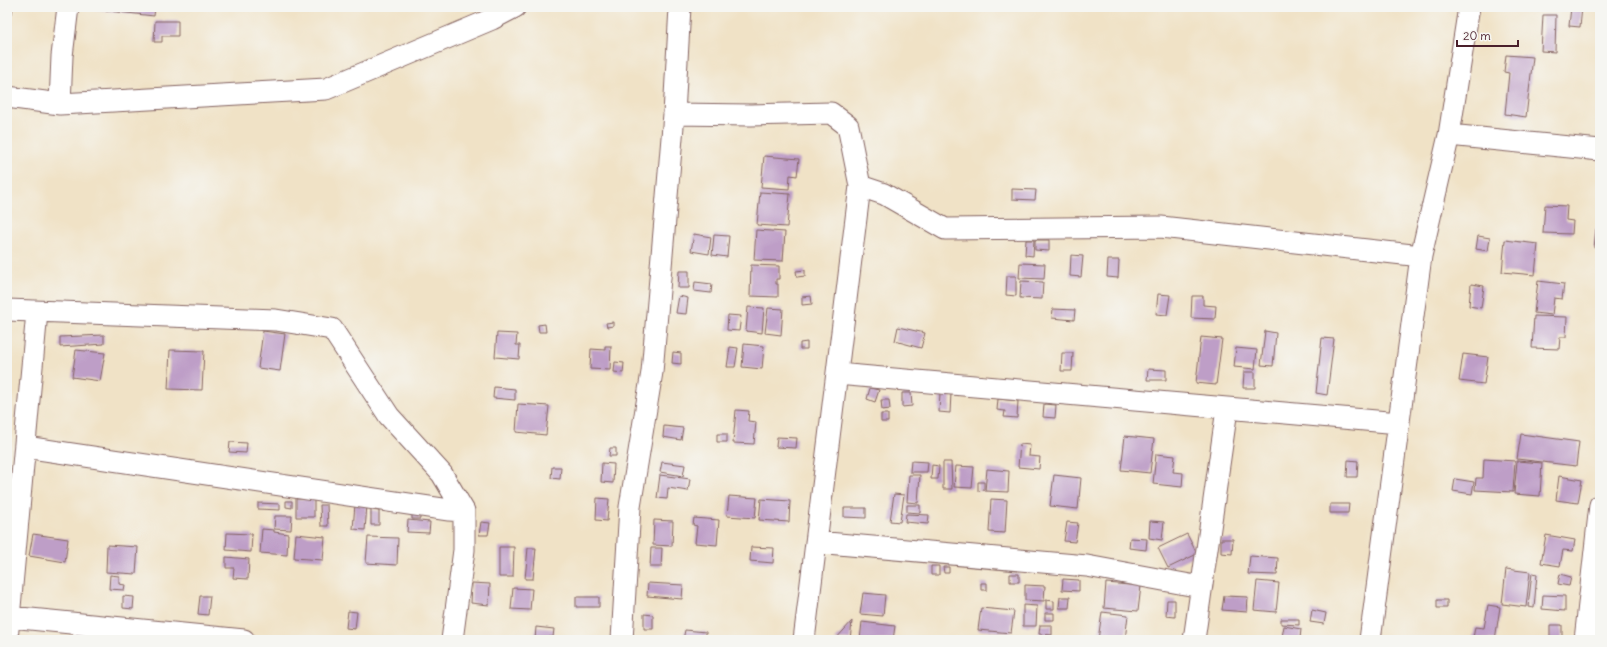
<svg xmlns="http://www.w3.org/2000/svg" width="1607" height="647" viewBox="0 0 1607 647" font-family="Delius,sans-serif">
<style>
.building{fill:#be9ec7}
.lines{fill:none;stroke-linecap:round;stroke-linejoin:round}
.minor-casing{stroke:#846361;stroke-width:23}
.minor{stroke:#fff;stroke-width:21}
</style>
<rect width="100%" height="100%" fill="#f6f6f2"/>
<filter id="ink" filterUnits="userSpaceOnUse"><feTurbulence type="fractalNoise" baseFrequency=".025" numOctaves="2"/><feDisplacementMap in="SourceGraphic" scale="8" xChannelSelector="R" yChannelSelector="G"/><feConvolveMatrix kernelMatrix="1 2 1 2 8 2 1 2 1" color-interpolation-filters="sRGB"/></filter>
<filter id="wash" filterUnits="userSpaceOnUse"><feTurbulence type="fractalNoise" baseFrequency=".012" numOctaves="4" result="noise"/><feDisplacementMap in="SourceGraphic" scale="16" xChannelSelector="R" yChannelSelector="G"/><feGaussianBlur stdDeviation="0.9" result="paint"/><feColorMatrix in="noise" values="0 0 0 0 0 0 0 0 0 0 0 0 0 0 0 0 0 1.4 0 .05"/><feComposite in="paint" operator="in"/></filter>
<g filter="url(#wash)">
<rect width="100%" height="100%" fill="#f0e2c6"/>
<g id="blocks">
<path class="building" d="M 7,7 L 13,7 L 12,14 L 7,13 Z
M 91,7 L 155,7 L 154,16 L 91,9 Z
M 1571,7 L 1582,7 L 1580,27 L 1569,26 Z
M 1543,15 L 1556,15 L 1555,52 L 1541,51 Z
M 155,21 L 178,21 L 178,36 L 162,36 L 162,42 L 154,42 Z
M 1506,55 L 1533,57 L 1526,117 L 1505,114 L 1509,73 L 1504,72 Z
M 764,156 L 799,159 L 797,176 L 790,175 L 789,189 L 761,187 Z
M 1012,189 L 1036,190 L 1035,200 L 1012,199 Z
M 760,192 L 790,194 L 787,227 L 757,225 Z
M 1545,205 L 1567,206 L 1566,220 L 1573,221 L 1572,234 L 1543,233 Z
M 1596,229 L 1600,229 L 1600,248 L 1594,248 Z
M 756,230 L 785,232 L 783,261 L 754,260 Z
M 694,234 L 711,237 L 709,254 L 691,251 Z
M 714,235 L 729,236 L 727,257 L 712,255 Z
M 1478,236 L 1490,238 L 1488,251 L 1476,249 Z
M 1026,240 L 1034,240 L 1033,256 L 1025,255 Z
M 1035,240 L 1049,240 L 1049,251 L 1035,250 Z
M 1505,240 L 1538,244 L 1535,275 L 1502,272 Z
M 1071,255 L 1083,256 L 1081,277 L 1070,276 Z
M 1108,260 L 1119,260 L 1118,278 L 1107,277 Z
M 1020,263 L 1045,264 L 1044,279 L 1019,278 Z
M 751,265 L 779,266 L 779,279 L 776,279 L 776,284 L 778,284 L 778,297 L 750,296 Z
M 805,270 L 805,276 L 797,277 L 796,271 Z
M 679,271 L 689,271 L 689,288 L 678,288 Z
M 1007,276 L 1016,276 L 1016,296 L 1006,295 Z
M 1021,281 L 1043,282 L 1042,299 L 1020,298 Z
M 1538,281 L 1564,284 L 1562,299 L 1554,298 L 1552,315 L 1534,313 Z
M 695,282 L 712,284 L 711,293 L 694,291 Z
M 1471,284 L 1484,286 L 1481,308 L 1469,306 Z
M 1158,294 L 1170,295 L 1167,315 L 1156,314 Z
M 679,296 L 688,298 L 686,314 L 676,313 Z
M 811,296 L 812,304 L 802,305 L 802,297 Z
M 1192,296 L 1203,296 L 1203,305 L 1216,306 L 1215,319 L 1191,318 Z
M 748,307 L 764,308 L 762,333 L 746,331 Z
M 768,308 L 783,309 L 781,335 L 765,333 Z
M 1053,309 L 1075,310 L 1074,320 L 1052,318 Z
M 728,315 L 741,316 L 739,331 L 727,330 Z
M 1534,316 L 1567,317 L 1566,337 L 1560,337 L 1559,349 L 1532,348 Z
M 613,322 L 613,326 L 607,327 L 606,323 Z
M 545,324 L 546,332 L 539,332 L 538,325 Z
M 898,327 L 925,333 L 921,348 L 895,341 Z
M 263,331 L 285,334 L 280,371 L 258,368 Z
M 1265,331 L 1276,333 L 1273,366 L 1261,365 Z
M 497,333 L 517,334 L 516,345 L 520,345 L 519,359 L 495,357 Z
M 104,335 L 104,344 L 60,347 L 60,337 Z
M 1201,337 L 1222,339 L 1216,385 L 1196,383 Z
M 1322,338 L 1334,339 L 1327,395 L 1316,393 Z
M 807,342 L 807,349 L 800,349 L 800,343 Z
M 744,344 L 764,346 L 762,369 L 742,367 Z
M 605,346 L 611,346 L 610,370 L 590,369 L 591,349 L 605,350 Z
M 730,347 L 738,348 L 735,367 L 727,367 Z
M 1236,348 L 1257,350 L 1255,369 L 1234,367 Z
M 76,350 L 105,353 L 100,381 L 72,377 Z
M 170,350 L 204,351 L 202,390 L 168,389 Z
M 673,352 L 681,353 L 681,364 L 672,363 Z
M 1062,353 L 1073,353 L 1072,371 L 1061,371 Z
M 1463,354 L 1488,357 L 1484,384 L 1459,381 Z
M 615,362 L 624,363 L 623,373 L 614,372 Z
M 1148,369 L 1166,370 L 1166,380 L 1147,380 Z
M 1244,372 L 1255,372 L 1255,388 L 1243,388 Z
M 494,387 L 515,389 L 515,400 L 493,398 Z
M 870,388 L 879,390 L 875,402 L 867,399 Z
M 902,393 L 911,393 L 912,406 L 902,407 Z
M 940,393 L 951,393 L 950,413 L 939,412 Z
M 998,399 L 1018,401 L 1017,418 L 1004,417 L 1005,411 L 997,410 Z
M 881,400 L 889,400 L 890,409 L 882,410 Z
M 518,404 L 549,406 L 546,435 L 516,432 Z
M 1044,404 L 1056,405 L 1055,418 L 1043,417 Z
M 736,410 L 749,411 L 748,421 L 756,422 L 754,444 L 733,443 Z
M 881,414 L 888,414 L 888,422 L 881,422 Z
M 664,426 L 683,428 L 681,440 L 663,437 Z
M 717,434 L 727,434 L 727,442 L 717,442 Z
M 1521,434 L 1579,442 L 1576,466 L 1517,459 Z
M 1125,436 L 1154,439 L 1150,473 L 1121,470 Z
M 777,437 L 797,438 L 796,448 L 776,447 Z
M 230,442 L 247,443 L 246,453 L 229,452 Z
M 1020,444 L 1030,445 L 1029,456 L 1040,457 L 1039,469 L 1018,467 Z
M 610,448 L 616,448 L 616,456 L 609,456 Z
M 1156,454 L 1175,456 L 1173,472 L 1183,473 L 1182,487 L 1153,484 Z
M 1484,459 L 1515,461 L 1513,492 L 1475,490 L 1476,478 L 1483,478 Z
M 1348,460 L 1358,461 L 1357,477 L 1347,477 Z
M 911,461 L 928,462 L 927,472 L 910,472 Z
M 1517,461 L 1542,463 L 1540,496 L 1514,494 Z
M 662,462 L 685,465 L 683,476 L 660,472 Z
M 943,462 L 951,462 L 952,489 L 943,489 Z
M 602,463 L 614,464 L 613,483 L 601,482 Z
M 932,465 L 939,466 L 938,479 L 931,479 Z
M 956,466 L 974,467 L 972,488 L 954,487 Z
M 552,467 L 561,467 L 560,479 L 551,478 Z
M 987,469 L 1009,471 L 1008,492 L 985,491 Z
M 660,475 L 690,479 L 688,491 L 668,488 L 667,499 L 657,498 Z
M 909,475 L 920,475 L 918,503 L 907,502 Z
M 1054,475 L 1081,478 L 1078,509 L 1050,506 Z
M 1559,476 L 1582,480 L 1578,503 L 1556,500 Z
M 1455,479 L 1474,482 L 1472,494 L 1453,491 Z
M 978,482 L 984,482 L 984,490 L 978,491 Z
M 894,494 L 904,495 L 900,522 L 890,521 Z
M 729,496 L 757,498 L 755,518 L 727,516 Z
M 597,498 L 609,499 L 607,521 L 596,520 Z
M 296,499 L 314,499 L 314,517 L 296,517 Z
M 761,499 L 790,501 L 789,522 L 759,520 Z
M 991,499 L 1007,500 L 1005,533 L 989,532 Z
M 286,501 L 292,501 L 292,508 L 286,507 Z
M 258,503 L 280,504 L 280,510 L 258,509 Z
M 355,504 L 367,505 L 365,530 L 353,529 Z
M 1330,504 L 1349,504 L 1348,513 L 1330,513 Z
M 320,505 L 327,505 L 328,526 L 321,526 Z
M 907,505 L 920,505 L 920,513 L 907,512 Z
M 844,508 L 866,508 L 866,518 L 844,517 Z
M 371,510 L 379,511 L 379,525 L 371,525 Z
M 412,511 L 420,511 L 420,519 L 412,519 Z
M 906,514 L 929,515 L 928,524 L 905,522 Z
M 275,516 L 292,516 L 291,530 L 274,529 Z
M 694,518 L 719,520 L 717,545 L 695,543 L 697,526 L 693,525 Z
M 408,520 L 430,522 L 429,533 L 407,532 Z
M 654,520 L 673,521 L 672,546 L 653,545 Z
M 1150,521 L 1164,522 L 1162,540 L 1149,538 Z
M 481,522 L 490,523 L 488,535 L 479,535 Z
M 1067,522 L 1078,523 L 1075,542 L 1064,541 Z
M 262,529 L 274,530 L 274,532 L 288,534 L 287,555 L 260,553 Z
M 227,533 L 252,534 L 251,552 L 226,550 Z
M 33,534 L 68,539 L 65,562 L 29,556 Z
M 296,534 L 325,537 L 323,560 L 294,558 Z
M 1187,534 L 1197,554 L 1168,568 L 1158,548 Z
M 1546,535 L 1575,540 L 1573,551 L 1563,550 L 1560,566 L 1541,563 Z
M 368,537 L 398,538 L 397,565 L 366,563 Z
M 1130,538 L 1147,539 L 1146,550 L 1129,548 Z
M 1221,539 L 1233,539 L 1232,554 L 1221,553 Z
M 107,545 L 138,547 L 136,574 L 106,572 Z
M 499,547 L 514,547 L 513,577 L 499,577 Z
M 751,547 L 774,548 L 773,563 L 750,561 Z
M 528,548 L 536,548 L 533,579 L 525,579 Z
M 651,548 L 662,548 L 661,567 L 650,567 Z
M 1250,556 L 1278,558 L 1277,575 L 1248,574 Z
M 226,557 L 249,559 L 248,579 L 233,578 L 234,568 L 226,568 Z
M 931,566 L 939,566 L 939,575 L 931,575 Z
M 943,567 L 949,567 L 949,573 L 944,573 Z
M 1506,569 L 1530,572 L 1526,607 L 1502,604 Z
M 1532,573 L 1537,574 L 1534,608 L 1528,607 Z
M 1010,574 L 1019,574 L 1019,582 L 1010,582 Z
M 1560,574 L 1571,577 L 1569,586 L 1558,584 Z
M 110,575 L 119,576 L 119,584 L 125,585 L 124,590 L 109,589 Z
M 1063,579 L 1079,580 L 1079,591 L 1062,590 Z
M 1257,581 L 1279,583 L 1276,612 L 1254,610 Z
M 472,583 L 490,584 L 489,605 L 471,603 Z
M 648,583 L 683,585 L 682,599 L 647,596 Z
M 981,583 L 987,583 L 987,590 L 981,590 Z
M 1106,583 L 1141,586 L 1138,611 L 1104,608 Z
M 1025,585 L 1045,586 L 1044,601 L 1025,600 Z
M 513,588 L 532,589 L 530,610 L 511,609 Z
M 863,593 L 885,595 L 883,616 L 860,614 Z
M 1543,595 L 1565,596 L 1565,611 L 1542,609 Z
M 123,596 L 134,597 L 133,609 L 123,608 Z
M 200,596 L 210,596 L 208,615 L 198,614 Z
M 1224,596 L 1248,597 L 1247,612 L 1222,610 Z
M 576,597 L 599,597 L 599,607 L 576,607 Z
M 1060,597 L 1070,597 L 1069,608 L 1059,608 Z
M 1046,600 L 1054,601 L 1054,609 L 1046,609 Z
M 1167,600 L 1175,600 L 1175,617 L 1166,616 Z
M 1437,600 L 1447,600 L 1447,608 L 1437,608 Z
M 1023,605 L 1037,606 L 1036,626 L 1023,626 Z
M 1488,605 L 1500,607 L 1495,640 L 1473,638 L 1475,627 L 1484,628 Z
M 981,608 L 1014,611 L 1011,633 L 978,630 Z
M 1312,610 L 1326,613 L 1324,624 L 1310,622 Z
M 348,611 L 357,612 L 355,629 L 346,628 Z
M 1102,612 L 1128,615 L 1125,640 L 1098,640 Z
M 1045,613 L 1054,613 L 1054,620 L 1045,620 Z
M 644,614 L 653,615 L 653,629 L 644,629 Z
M 1281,619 L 1299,619 L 1299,625 L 1281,624 Z
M 852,621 L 850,640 L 835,640 Z
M 862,622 L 895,626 L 893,640 L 860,640 Z
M 1040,625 L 1052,625 L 1052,635 L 1039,634 Z
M 1550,625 L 1562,625 L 1562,640 L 1550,640 Z
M 1284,626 L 1301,629 L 1300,639 L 1282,637 Z
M 536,627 L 554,629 L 553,637 L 548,637 L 548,640 L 535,640 Z
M 685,630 L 706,632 L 706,640 L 683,640 Z"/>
</g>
</g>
<g filter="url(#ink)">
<use href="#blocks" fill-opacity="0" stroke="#846361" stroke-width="1"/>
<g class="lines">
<g class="minor-casing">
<path id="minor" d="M 7,97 L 60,104 L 326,89 L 492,19 L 515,7
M 60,104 L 62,56 L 68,7
M 674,114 L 751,115 L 831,113 L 848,126 L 860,186 L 884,194 L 945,229 L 1161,227 L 1421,256
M 1449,135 L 1600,150
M 7,310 L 276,320 L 332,329 L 389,416 L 442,474 L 464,511 L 464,550 L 452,640
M 837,374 L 1399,423
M 25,447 L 449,510 L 464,511
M 816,542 L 1087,566 L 1201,587
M 10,617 L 244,640
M 7,640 L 37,312
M 622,640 L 630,507 L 652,372 L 674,114 L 680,7
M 804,640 L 860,186
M 1194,640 L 1227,409
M 1370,640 L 1421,256 L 1449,135 L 1469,7
M 1585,640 L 1600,505"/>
</g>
<use href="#minor" class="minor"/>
</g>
</g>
<rect width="1607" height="647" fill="none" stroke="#f6f6f2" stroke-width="24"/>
<path d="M1457 40v6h61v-6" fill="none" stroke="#4a1f2b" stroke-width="2"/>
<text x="1463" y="40" font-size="12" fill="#4a1f2b" stroke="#f6f6f2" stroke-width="3" paint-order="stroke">20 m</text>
</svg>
